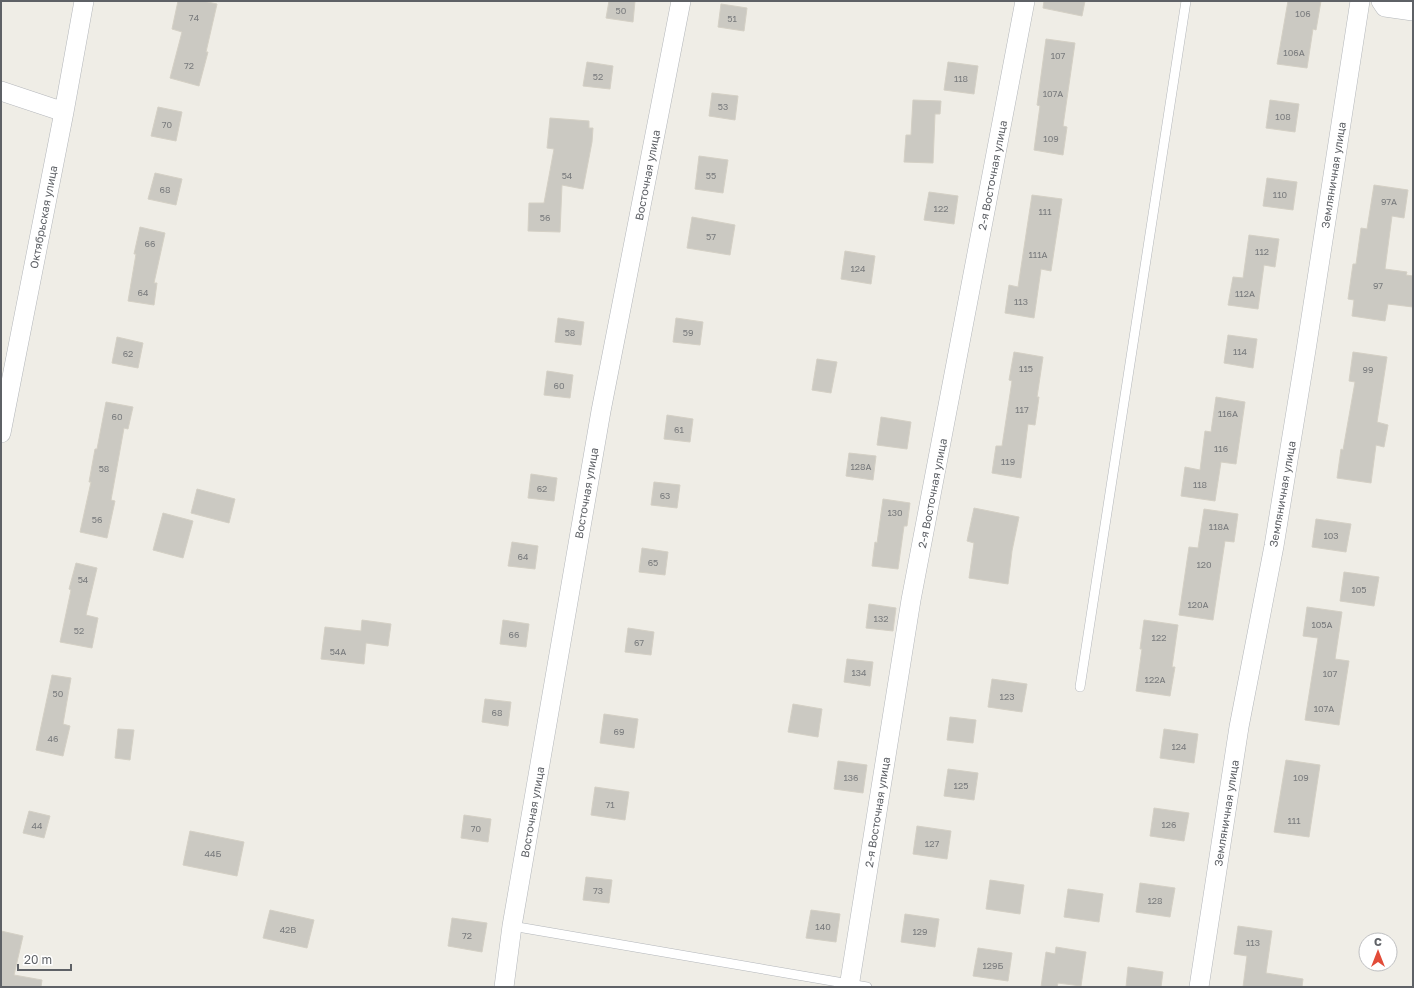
<svg xmlns="http://www.w3.org/2000/svg" width="1414" height="988" viewBox="0 0 1414 988" font-family="'Golos Text',sans-serif">
<style>
.building{fill:#cbc9c2;stroke:#d4d0c5}
.lines{fill:none;stroke-linecap:round;stroke-linejoin:round}
.lane-casing{stroke:#b3b6ba;stroke-width:10}
.street-casing{stroke:#b3b6ba;stroke-width:20}
.lane{stroke:#fff;stroke-width:9}
.street{stroke:#fff;stroke-width:19}
.labels{text-anchor:middle;dominant-baseline:central;stroke-width:3.5;stroke-linejoin:round;paint-order:stroke}
.number-label{font-size:9px;fill:#797b7d}
.street-label{font-size:11px;fill:#5e6166;stroke:#fff}
</style>
<rect width="100%" height="100%" fill="#efede6"/>
<path class="building" d="M 178,1 L 203,1 L 217,4 L 206,52 L 208,52 L 199,86 L 170,78 L 182,32 L 172,29 Z
M 609,1 L 635,1 L 633,22 L 606,18 Z
M 1044,1 L 1085,1 L 1082,16 L 1043,8 Z
M 1288,1 L 1321,1 L 1316,30 L 1313,29 L 1307,68 L 1277,64 Z
M 721,4 L 747,8 L 744,31 L 718,27 Z
M 1046,39 L 1075,43 L 1063,126 L 1067,127 L 1063,155 L 1034,150 L 1040,106 L 1037,105 Z
M 587,62 L 613,66 L 610,89 L 583,86 Z
M 948,62 L 978,66 L 974,94 L 944,90 Z
M 712,93 L 738,96 L 735,120 L 709,116 Z
M 913,100 L 941,101 L 940,114 L 935,114 L 933,163 L 904,162 L 906,135 L 911,135 Z
M 1270,100 L 1299,104 L 1295,132 L 1266,128 Z
M 158,107 L 182,112 L 176,141 L 151,136 Z
M 550,118 L 589,121 L 589,128 L 593,128 L 592,142 L 583,189 L 562,185 L 560,232 L 528,231 L 529,203 L 544,203 L 554,149 L 547,148 Z
M 699,156 L 728,160 L 723,193 L 695,189 Z
M 155,173 L 182,179 L 176,205 L 148,199 Z
M 1267,178 L 1297,182 L 1293,210 L 1263,206 Z
M 1374,185 L 1408,190 L 1404,218 L 1392,216 L 1385,269 L 1407,272 L 1406,275 L 1413,276 L 1413,307 L 1388,304 L 1385,321 L 1352,316 L 1354,300 L 1348,299 L 1353,264 L 1356,264 L 1361,228 L 1367,229 Z
M 929,192 L 958,196 L 954,224 L 924,220 Z
M 1032,195 L 1062,199 L 1051,271 L 1041,269 L 1034,318 L 1005,313 L 1009,285 L 1018,287 Z
M 692,217 L 735,225 L 730,255 L 687,248 Z
M 140,227 L 165,233 L 154,283 L 157,283 L 154,305 L 128,301 L 136,254 L 134,254 Z
M 1249,235 L 1279,239 L 1275,267 L 1264,265 L 1258,309 L 1228,305 L 1233,277 L 1243,278 Z
M 845,251 L 875,256 L 871,284 L 841,279 Z
M 558,318 L 584,322 L 581,345 L 555,342 Z
M 676,318 L 703,322 L 700,345 L 673,342 Z
M 1228,335 L 1257,339 L 1253,368 L 1224,363 Z
M 117,337 L 143,343 L 138,368 L 112,363 Z
M 1014,352 L 1043,357 L 1037,397 L 1039,397 L 1035,425 L 1028,424 L 1021,478 L 992,473 L 996,446 L 1002,446 L 1012,381 L 1009,380 Z
M 1353,352 L 1387,357 L 1377,422 L 1388,425 L 1384,447 L 1376,445 L 1371,483 L 1337,478 L 1341,449 L 1343,450 L 1355,382 L 1349,381 Z
M 817,359 L 837,362 L 831,393 L 812,390 Z
M 547,371 L 573,375 L 570,398 L 544,395 Z
M 1216,397 L 1245,402 L 1236,464 L 1221,462 L 1215,501 L 1181,496 L 1185,467 L 1200,470 L 1205,431 L 1211,432 Z
M 106,402 L 133,407 L 128,429 L 124,428 L 111,500 L 115,501 L 107,538 L 80,532 L 91,482 L 89,482 L 95,449 L 97,449 Z
M 667,415 L 693,419 L 690,442 L 664,439 Z
M 881,417 L 911,422 L 907,449 L 877,445 Z
M 849,453 L 876,456 L 873,480 L 846,476 Z
M 531,474 L 557,478 L 554,501 L 528,498 Z
M 654,482 L 680,485 L 677,508 L 651,505 Z
M 197,489 L 235,499 L 229,523 L 191,513 Z
M 883,499 L 910,503 L 907,526 L 904,526 L 898,569 L 872,566 L 875,542 L 877,543 Z
M 974,508 L 1019,517 L 1012,551 L 1008,584 L 969,578 L 974,543 L 967,541 Z
M 1204,509 L 1238,514 L 1234,542 L 1225,541 L 1213,620 L 1179,615 L 1189,547 L 1198,548 Z
M 163,513 L 193,521 L 183,558 L 153,550 Z
M 1316,519 L 1351,524 L 1346,552 L 1312,547 Z
M 512,542 L 538,546 L 535,569 L 508,566 Z
M 642,548 L 668,552 L 665,575 L 639,572 Z
M 76,563 L 97,568 L 86,615 L 98,618 L 92,648 L 60,642 L 71,590 L 69,589 Z
M 1344,572 L 1379,577 L 1374,606 L 1340,601 Z
M 869,604 L 896,608 L 893,631 L 866,628 Z
M 1307,607 L 1342,612 L 1335,659 L 1349,661 L 1339,725 L 1305,720 L 1318,638 L 1303,636 Z
M 362,620 L 391,624 L 388,646 L 366,643 L 364,664 L 321,659 L 325,627 L 361,631 Z
M 503,620 L 529,624 L 526,647 L 500,644 Z
M 1144,620 L 1178,625 L 1172,667 L 1175,667 L 1170,696 L 1136,691 L 1142,649 L 1140,649 Z
M 628,628 L 654,632 L 651,655 L 625,652 Z
M 847,659 L 873,662 L 870,686 L 844,682 Z
M 52,675 L 71,678 L 63,724 L 70,726 L 63,756 L 36,750 Z
M 992,679 L 1027,684 L 1022,712 L 988,707 Z
M 485,699 L 511,702 L 508,726 L 482,722 Z
M 793,704 L 822,709 L 818,737 L 788,732 Z
M 604,714 L 638,719 L 634,748 L 600,743 Z
M 950,717 L 976,720 L 973,743 L 947,740 Z
M 118,729 L 134,730 L 130,760 L 115,758 Z
M 1164,729 L 1198,734 L 1194,763 L 1160,758 Z
M 1286,760 L 1320,765 L 1309,837 L 1274,832 Z
M 838,761 L 867,765 L 863,793 L 834,789 Z
M 948,769 L 978,773 L 974,800 L 944,796 Z
M 595,787 L 629,792 L 625,820 L 591,815 Z
M 1154,808 L 1189,813 L 1184,841 L 1150,836 Z
M 29,811 L 50,816 L 44,838 L 23,833 Z
M 464,815 L 491,819 L 488,842 L 461,838 Z
M 917,826 L 951,831 L 947,859 L 913,854 Z
M 190,831 L 244,842 L 237,876 L 183,865 Z
M 586,877 L 612,880 L 609,903 L 583,900 Z
M 990,880 L 1024,885 L 1020,914 L 986,909 Z
M 1140,883 L 1175,888 L 1170,917 L 1136,912 Z
M 1068,889 L 1103,894 L 1099,922 L 1064,917 Z
M 270,910 L 314,920 L 307,948 L 263,938 Z
M 811,910 L 840,914 L 836,942 L 806,938 Z
M 905,914 L 939,919 L 935,947 L 901,942 Z
M 452,918 L 487,923 L 482,952 L 448,946 Z
M 1238,926 L 1272,931 L 1266,973 L 1303,979 L 1302,987 L 1243,987 L 1247,956 L 1234,954 Z
M 1,931 L 23,936 L 14,975 L 42,980 L 41,987 L 1,987 Z
M 1056,947 L 1086,952 L 1081,986 L 1058,983 L 1057,987 L 1041,987 L 1046,952 L 1055,954 Z
M 978,948 L 1012,953 L 1008,981 L 973,976 Z
M 1128,967 L 1163,972 L 1161,987 L 1126,987 Z"/>
<g class="lines">
<g class="lane-casing">
<path id="lane" d="M 1080,687 L 1186,1
M 512,926 L 867,987"/>
</g>
<g class="street-casing">
<path id="street" d="M 1381,1 L 1385,7 L 1413,11
M 1,91 L 64,112
M 1,433 L 64,112 L 84,1
M 504,987 L 512,926 L 601,411 L 681,1
M 849,987 L 911,600 L 1025,1
M 1199,987 L 1239,727 L 1274,546 L 1306,350 L 1360,1"/>
</g>
<use href="#lane" class="lane"/>
<use href="#street" class="street"/>
</g>
<g class="labels">
<g class="number-label">
<text x="621" y="10">50</text>
<text x="1303" y="13">106</text>
<text x="194" y="17">74</text>
<text x="732" y="18">51</text>
<text x="1294" y="52">106А</text>
<text x="1058" y="55">107</text>
<text x="189" y="65">72</text>
<text x="598" y="76">52</text>
<text x="961" y="78">118</text>
<text x="1053" y="93">107А</text>
<text x="723" y="106">53</text>
<text x="1283" y="116">108</text>
<text x="167" y="124">70</text>
<text x="1051" y="138">109</text>
<text x="567" y="175">54</text>
<text x="711" y="175">55</text>
<text x="165" y="189">68</text>
<text x="1280" y="194">110</text>
<text x="1389" y="201">97А</text>
<text x="941" y="208">122</text>
<text x="1045" y="211">111</text>
<text x="545" y="217">56</text>
<text x="711" y="236">57</text>
<text x="150" y="243">66</text>
<text x="1262" y="251">112</text>
<text x="1038" y="254">111А</text>
<text x="858" y="268">124</text>
<text x="1378" y="285">97</text>
<text x="143" y="292">64</text>
<text x="1245" y="293">112А</text>
<text x="1021" y="301">113</text>
<text x="570" y="332">58</text>
<text x="688" y="332">59</text>
<text x="1240" y="351">114</text>
<text x="128" y="353">62</text>
<text x="1026" y="368">115</text>
<text x="1368" y="369">99</text>
<text x="559" y="385">60</text>
<text x="1022" y="409">117</text>
<text x="1228" y="413">116А</text>
<text x="117" y="416">60</text>
<text x="679" y="429">61</text>
<text x="1221" y="448">116</text>
<text x="1008" y="461">119</text>
<text x="861" y="466">128А</text>
<text x="104" y="468">58</text>
<text x="1200" y="484">118</text>
<text x="542" y="488">62</text>
<text x="665" y="495">63</text>
<text x="895" y="512">130</text>
<text x="97" y="519">56</text>
<text x="1219" y="526">118А</text>
<text x="1331" y="535">103</text>
<text x="523" y="556">64</text>
<text x="653" y="562">65</text>
<text x="1204" y="564">120</text>
<text x="83" y="579">54</text>
<text x="1359" y="589">105</text>
<text x="1198" y="604">120А</text>
<text x="881" y="618">132</text>
<text x="1322" y="624">105А</text>
<text x="79" y="630">52</text>
<text x="514" y="634">66</text>
<text x="1159" y="637">122</text>
<text x="639" y="642">67</text>
<text x="338" y="651">54А</text>
<text x="859" y="672">134</text>
<text x="1330" y="673">107</text>
<text x="1155" y="679">122А</text>
<text x="58" y="693">50</text>
<text x="1007" y="696">123</text>
<text x="1324" y="708">107А</text>
<text x="497" y="712">68</text>
<text x="619" y="731">69</text>
<text x="53" y="738">46</text>
<text x="1179" y="746">124</text>
<text x="851" y="777">136</text>
<text x="1301" y="777">109</text>
<text x="961" y="785">125</text>
<text x="610" y="804">71</text>
<text x="1294" y="820">111</text>
<text x="1169" y="824">126</text>
<text x="37" y="825">44</text>
<text x="476" y="828">70</text>
<text x="932" y="843">127</text>
<text x="213" y="853">44Б</text>
<text x="598" y="890">73</text>
<text x="1155" y="900">128</text>
<text x="823" y="926">140</text>
<text x="288" y="929">42В</text>
<text x="920" y="931">129</text>
<text x="467" y="935">72</text>
<text x="1253" y="942">113</text>
<text x="993" y="965">129Б</text>
</g>
<g class="street-label">
<text transform="translate(647 175) rotate(-79)">Восточная улица</text>
<text transform="translate(992 175) rotate(-79)">2-я Восточная улица</text>
<text transform="translate(1333 175) rotate(-81)">Земляничная улица</text>
<text transform="translate(43 217) rotate(-79)">Октябрьская улица</text>
<text transform="translate(586 493) rotate(-80)">Восточная улица</text>
<text transform="translate(932 493) rotate(-79)">2-я Восточная улица</text>
<text transform="translate(1282 494) rotate(-80)">Земляничная улица</text>
<text transform="translate(532 812) rotate(-80)">Восточная улица</text>
<text transform="translate(877 812) rotate(-81)">2-я Восточная улица</text>
<text transform="translate(1226 813) rotate(-81)">Земляничная улица</text>
</g>
</g>
<rect width="1414" height="988" fill="none" stroke="#5e6166" stroke-width="4"/>
<g transform="translate(1378 952)"><circle r="19" fill="#ffffff" stroke="#bfc0c2"/>
<path d="M0-3L7 15L0 10L-7 15Z" fill="#e24c39"/>
<text y="-6" font-size="11" font-weight="bold" text-anchor="middle" fill="#5e6166">С</text>
</g>
<path d="M18 964v6h53v-6" fill="none" stroke="#5e6166" stroke-width="2"/>
<text x="24" y="964" font-size="12" fill="#5e6166" stroke="#ffffff" stroke-width="3" paint-order="stroke">20 m</text>
</svg>
